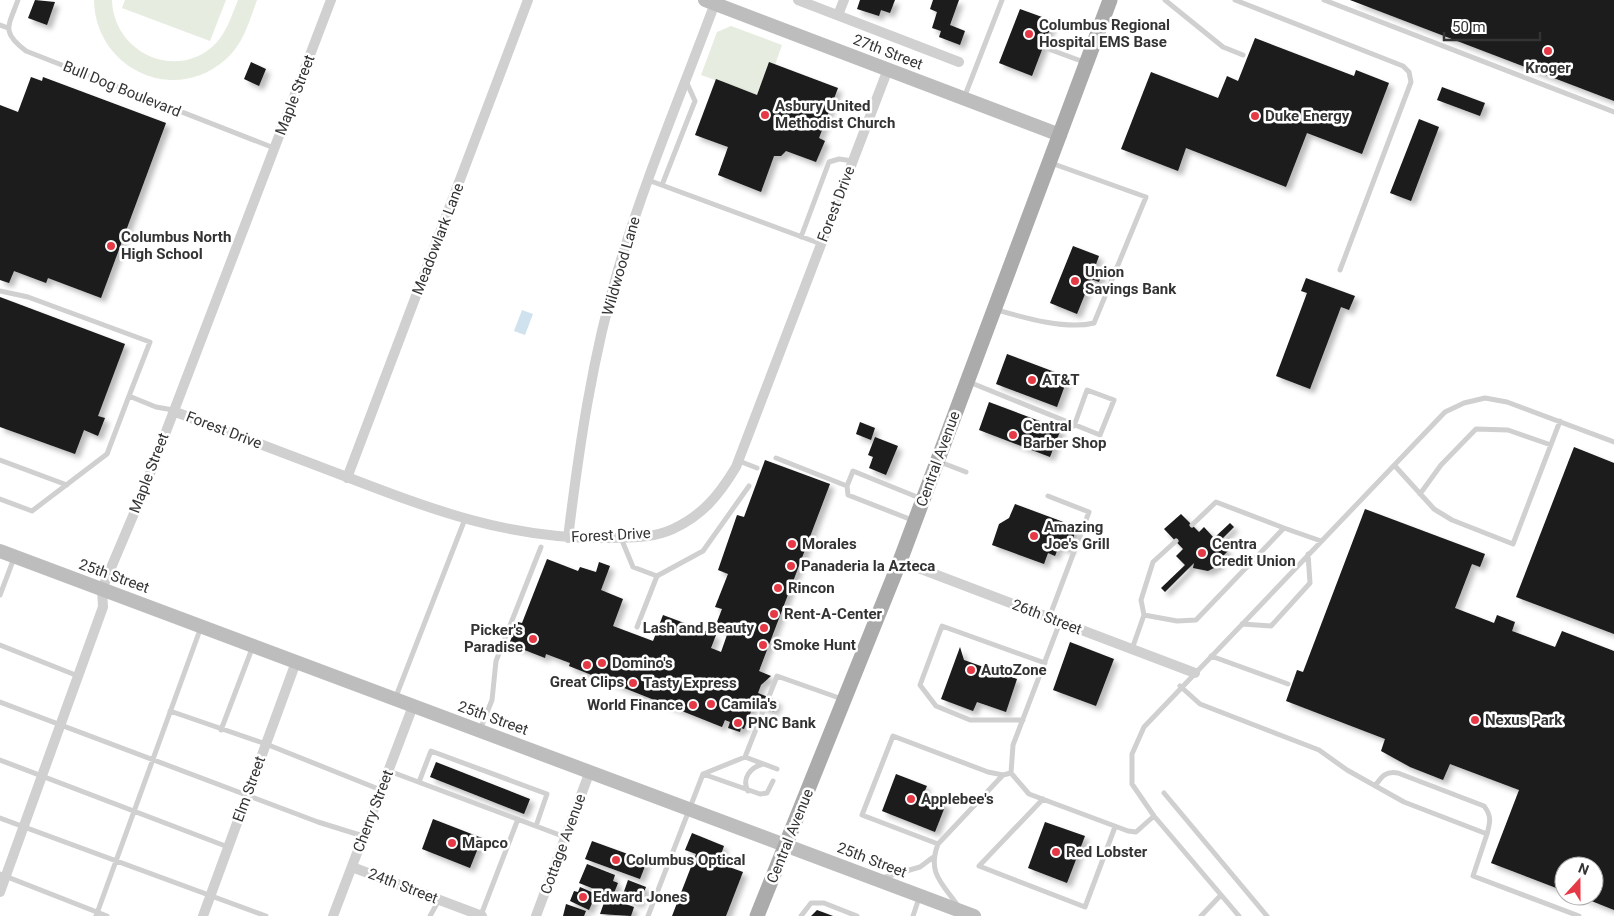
<svg xmlns="http://www.w3.org/2000/svg" width="1614" height="916" viewBox="0 0 1614 916" font-family="Roboto,sans-serif">
<style>
.green{fill:#e6ecdf}
.water{fill:#cfe2ee}
.building{fill:#1a1a1a;filter:url(#shadow)}
.lines{fill:none;stroke-linecap:round;stroke-linejoin:round}
.lane{stroke:#d0d0d0;stroke-width:5}
.street{stroke:#d0d0d0;stroke-width:10}
.secondary{stroke:#bdbdbd;stroke-width:14}
.primary{stroke:#ababab;stroke-width:15}
.poi-dot{fill:#e63946;stroke:#fff;stroke-width:2}
.labels{text-anchor:middle;dominant-baseline:central;stroke-width:5;stroke-linejoin:round;paint-order:stroke}
.poi-label{font-size:15px;font-weight:bold;fill:#333;stroke:#fff;text-anchor:start}
.street-label{font-size:15px;fill:#333;stroke:#fff}
</style>
<defs>
<filter id="shadow"><feDropShadow dx="4.5" dy="4.5" stdDeviation="2.5" flood-color="#0004"/></filter>
</defs>
<rect width="100%" height="100%" fill="#fff"/>
<path class="green" d="M 94,0 L 112,0 C 113,50 172,81 212,47 C 226,35 231,17 238,0 L 257,0 C 249,22 243,45 225,60 C 172,106 95,67 94,0 Z
M 125,0 L 226,0 L 210,41 L 122,8 Z
M 731,26 L 782,45 L 775,65 L 769,63 L 757,95 L 701,75 L 717,32 Z"/>
<path class="water" d="M 522,310 L 533,314 L 525,335 L 514,331 Z"/>
<path class="building" d="M 35,0 L 55,2 L 47,25 L 28,18 Z
M 860,0 L 895,0 L 890,13 L 881,10 L 879,16 L 857,9 Z
M 933,0 L 959,0 L 950,25 L 965,31 L 960,45 L 939,37 L 941,31 L 932,28 L 937,12 L 930,9 Z
M 1350,0 L 1614,0 L 1614,101 Z
M 1020,9 L 1053,21 L 1032,76 L 999,63 Z
M 1255,38 L 1354,76 L 1356,70 L 1389,83 L 1362,154 L 1307,133 L 1286,187 L 1186,148 L 1178,171 L 1121,149 L 1151,72 L 1218,98 L 1227,76 L 1238,81 Z
M 251,62 L 266,69 L 259,86 L 244,79 Z
M 769,62 L 838,88 L 819,138 L 825,141 L 816,162 L 786,151 L 781,156 L 774,156 L 761,192 L 718,175 L 728,147 L 695,135 L 716,79 L 757,95 Z
M 31,77 L 42,81 L 43,77 L 166,123 L 101,298 L 48,278 L 46,283 L 14,271 L 9,283 L 0,280 L 0,105 L 18,112 Z
M 1442,87 L 1485,103 L 1480,116 L 1437,100 Z
M 1419,119 L 1439,127 L 1411,201 L 1390,193 Z
M 1073,246 L 1099,256 L 1094,270 L 1102,273 L 1099,282 L 1091,279 L 1077,314 L 1050,303 Z
M 1306,278 L 1355,296 L 1349,310 L 1341,307 L 1310,389 L 1276,376 L 1307,293 L 1301,291 Z
M 0,297 L 125,344 L 98,416 L 105,418 L 98,436 L 84,430 L 75,454 L 0,427 Z
M 1007,354 L 1068,377 L 1057,407 L 996,384 Z
M 989,402 L 1061,429 L 1050,457 L 979,430 Z
M 860,422 L 875,428 L 871,440 L 856,434 Z
M 875,437 L 898,446 L 886,475 L 869,468 L 873,457 L 868,455 Z
M 1574,447 L 1614,463 L 1614,634 L 1516,597 Z
M 765,460 L 830,484 L 759,671 L 771,676 L 761,685 L 758,693 L 778,701 L 774,712 L 754,704 L 744,729 L 741,728 L 740,732 L 728,728 L 730,722 L 725,720 L 722,727 L 569,666 L 570,663 L 546,654 L 545,658 L 509,644 L 518,622 L 522,623 L 547,559 L 578,571 L 580,567 L 596,572 L 599,562 L 610,566 L 601,590 L 623,599 L 613,626 L 653,641 L 663,615 L 716,635 L 711,648 L 721,652 L 728,632 L 715,627 L 722,609 L 715,607 L 728,574 L 718,570 L 737,515 L 744,517 Z
M 1015,504 L 1077,527 L 1069,550 L 1059,546 L 1055,556 L 1048,553 L 1044,564 L 992,545 L 999,524 L 1009,518 Z
M 1365,509 L 1485,554 L 1480,567 L 1472,564 L 1455,608 L 1494,623 L 1497,615 L 1515,622 L 1512,631 L 1555,647 L 1562,631 L 1614,651 L 1614,910 L 1579,896 L 1594,896 L 1594,866 L 1564,866 L 1564,891 L 1491,863 L 1519,790 L 1450,764 L 1443,780 L 1410,767 L 1381,751 L 1385,739 L 1286,701 L 1297,670 L 1303,672 Z
M 1181,514 L 1199,532 L 1204,527 L 1214,538 L 1230,523 L 1234,527 L 1219,542 L 1228,551 L 1220,559 L 1222,562 L 1216,567 L 1208,571 L 1193,568 L 1194,563 L 1165,592 L 1161,588 L 1185,565 L 1176,556 L 1183,549 L 1164,529 Z
M 1070,642 L 1114,659 L 1096,706 L 1053,690 Z
M 960,647 L 964,660 L 1017,679 L 1006,712 L 977,702 L 973,711 L 941,699 Z
M 436,762 L 530,799 L 524,814 L 430,777 Z
M 896,774 L 927,786 L 923,795 L 946,804 L 935,832 L 882,811 Z
M 433,819 L 482,838 L 470,868 L 422,849 Z
M 1045,822 L 1085,836 L 1067,883 L 1028,868 Z
M 692,833 L 724,846 L 718,863 L 743,872 L 726,916 L 672,916 L 696,854 L 685,850 Z
M 592,841 L 647,861 L 640,879 L 585,859 Z
M 587,864 L 615,875 L 613,881 L 618,883 L 614,893 L 608,891 L 607,894 L 579,883 Z
M 628,880 L 646,887 L 639,904 L 622,897 Z
M 580,887 L 596,894 L 589,910 L 570,901 L 574,891 L 578,892 Z
M 606,897 L 634,907 L 631,916 L 600,914 Z
M 566,904 L 586,911 L 584,916 L 563,916 Z
M 817,910 L 833,916 L 811,916 Z"/>
<g class="lines">
<path class="lane" d="M 18,0 C 8,27 1,32 26,51 L 274,148
M 1165,0 L 1223,47 L 1243,55
M 1235,0 L 1403,66 L 1409,72 L 1411,82 L 1340,270
M 1324,0 L 1614,112
M 0,25 L 8,28
M 1043,47 L 1084,62
M 964,98 L 1002,0
M 648,180 L 821,244
M 662,185 L 695,101 L 686,81
M 801,237 L 829,162 L 839,159 L 853,161
M 0,291 L 28,297 L 150,342 L 129,396
M 997,310 C 1025,318 1066,330 1094,323 L 1146,197 L 1051,163
M 969,382 L 1100,435 L 1114,400 L 1087,390 L 1074,426
M 776,458 L 847,486 L 848,495 L 912,520
M 0,460 L 67,485
M 739,461 L 757,468
M 940,462 L 966,472
M 1395,466 L 1434,509 L 1452,520 L 1513,544 L 1560,421
M 847,486 L 853,471 L 922,499
M 1420,494 L 1441,465 L 1476,429 L 1508,430 L 1551,445
M 1048,496 L 1089,512 L 1049,618
M 0,499 L 32,511 L 107,454 L 129,396 L 156,407 L 173,410
M 1192,525 L 1216,502 L 1284,528
M 621,538 L 633,567 L 657,576 L 703,551 L 749,486
M 0,595 L 14,558
M 1144,615 L 1141,600 L 1153,562 L 1176,541
M 1060,622 L 1013,745 L 1011,773 L 1029,794 L 1128,831 L 1136,832 L 1154,816
M 1242,624 L 1271,626 L 1310,583 L 1308,554
M 637,627 L 657,576
M 0,645 L 78,676
M 1132,649 L 1144,615 L 1177,621 L 1196,620 L 1284,528 L 1321,541
M 1211,656 L 1288,684
M 1180,686 L 1200,704 L 1319,750 L 1347,770 L 1404,802 L 1487,834 L 1473,876 L 1579,916
M 395,699 L 465,519
M 0,702 L 318,822 L 363,836
M 170,711 L 266,744 L 381,790
M 1023,720 L 970,720 L 936,706 L 920,685 L 942,626 L 1045,663
M 221,730 L 253,646
M 480,730 L 492,700 L 496,661 L 541,547
M 745,757 L 777,676 L 842,699
M 0,760 L 228,847
M 389,771 L 565,837
M 703,774 L 745,757 L 777,769
M 419,782 L 431,751 L 547,794 L 536,826
M 1375,786 C 1382,776 1385,771 1398,773 L 1484,806 C 1492,816 1490,823 1487,834
M 748,791 C 741,778 751,767 763,764
M 1164,793 L 1267,916
M 1043,799 L 979,866 L 1085,907 L 1115,827
M 0,818 L 266,916
M 938,844 L 862,815 L 893,736 L 988,772 L 1003,775
M 0,874 L 107,916
M 882,878 L 920,867 L 932,858
M 958,906 C 942,883 927,873 938,844 L 1003,775 L 1011,773
M 481,915 L 518,819
M 96,916 L 201,627
M 430,916 L 439,900
M 648,916 L 703,774 L 760,794 L 767,793 L 773,781
M 801,916 L 811,903 L 824,903 L 857,916
M 913,916 L 919,898
M 1201,916 L 1221,895
M 1239,916 L 1154,816 L 1132,784 L 1132,754 L 1144,727 L 1445,412 L 1464,403 L 1485,398 L 1507,402 L 1614,442"/>
<path class="street" d="M 798,0 L 959,62
M 838,15 L 844,0
M 173,411 C 228,432 284,453 339,474 C 430,509 507,539 606,538 C 628,537 651,539 673,529 C 703,515 719,495 736,467 L 888,69
M 347,478 L 528,0
M 568,538 C 579,448 592,358 618,270 C 644,182 680,97 712,11 L 715,4 L 720,1
M 900,561 L 1195,673
M 352,867 L 482,916
M 0,892 L 103,607 L 102,589 L 141,497 L 331,0
M 203,916 L 296,662
M 333,916 L 413,706
M 536,916 L 590,771"/>
<path class="secondary" d="M 705,0 L 1060,135
M 0,551 L 974,916"/>
<path class="primary" d="M 757,916 L 900,561 L 1110,0"/>
</g>
<g class="poi-dot">
<circle cx="1029" cy="34" r="5"/>
<circle cx="1548" cy="51" r="5"/>
<circle cx="765" cy="115" r="5"/>
<circle cx="1255" cy="116" r="5"/>
<circle cx="111" cy="246" r="5"/>
<circle cx="1075" cy="281" r="5"/>
<circle cx="1032" cy="380" r="5"/>
<circle cx="1013" cy="435" r="5"/>
<circle cx="1034" cy="536" r="5"/>
<circle cx="792" cy="544" r="5"/>
<circle cx="1202" cy="553" r="5"/>
<circle cx="791" cy="566" r="5"/>
<circle cx="778" cy="588" r="5"/>
<circle cx="774" cy="614" r="5"/>
<circle cx="764" cy="628" r="5"/>
<circle cx="533" cy="639" r="5"/>
<circle cx="763" cy="645" r="5"/>
<circle cx="602" cy="663" r="5"/>
<circle cx="587" cy="665" r="5"/>
<circle cx="971" cy="670" r="5"/>
<circle cx="633" cy="683" r="5"/>
<circle cx="711" cy="704" r="5"/>
<circle cx="693" cy="705" r="5"/>
<circle cx="1475" cy="720" r="5"/>
<circle cx="738" cy="723" r="5"/>
<circle cx="911" cy="799" r="5"/>
<circle cx="452" cy="843" r="5"/>
<circle cx="1056" cy="852" r="5"/>
<circle cx="616" cy="860" r="5"/>
<circle cx="583" cy="897" r="5"/>
</g>
<g class="labels">
<g class="poi-label">
<text x="1039" y="25">Columbus Regional<tspan x="1039" dy="17">Hospital EMS Base</tspan></text>
<text x="1548" y="68" text-anchor="middle">Kroger</text>
<text x="775" y="106">Asbury United<tspan x="775" dy="17">Methodist Church</tspan></text>
<text x="1265" y="116">Duke Energy</text>
<text x="121" y="237">Columbus North<tspan x="121" dy="17">High School</tspan></text>
<text x="1085" y="272">Union<tspan x="1085" dy="17">Savings Bank</tspan></text>
<text x="1042" y="380">AT&amp;T</text>
<text x="1023" y="426">Central<tspan x="1023" dy="17">Barber Shop</tspan></text>
<text x="1044" y="527">Amazing<tspan x="1044" dy="17">Joe's Grill</tspan></text>
<text x="802" y="544">Morales</text>
<text x="1212" y="544">Centra<tspan x="1212" dy="17">Credit Union</tspan></text>
<text x="801" y="566">Panaderia la Azteca</text>
<text x="788" y="588">Rincon</text>
<text x="784" y="614">Rent-A-Center</text>
<text x="754" y="628" text-anchor="end">Lash and Beauty</text>
<text x="523" y="630" text-anchor="end">Picker's<tspan x="523" dy="17">Paradise</tspan></text>
<text x="773" y="645">Smoke Hunt</text>
<text x="612" y="663">Domino's</text>
<text x="981" y="670">AutoZone</text>
<text x="587" y="682" text-anchor="middle">Great Clips</text>
<text x="643" y="683">Tasty Express</text>
<text x="721" y="704">Camila's</text>
<text x="683" y="705" text-anchor="end">World Finance</text>
<text x="1485" y="720">Nexus Park</text>
<text x="748" y="723">PNC Bank</text>
<text x="921" y="799">Applebee's</text>
<text x="462" y="843">Mapco</text>
<text x="1066" y="852">Red Lobster</text>
<text x="626" y="860">Columbus Optical</text>
<text x="593" y="897">Edward Jones</text>
</g>
<g class="street-label">
<text transform="translate(888 52) rotate(21)">27th Street</text>
<text transform="translate(122 89) rotate(22)">Bull Dog Boulevard</text>
<text transform="translate(295 95) rotate(-69)">Maple Street</text>
<text transform="translate(836 204) rotate(-69)">Forest Drive</text>
<text transform="translate(438 239) rotate(-69)">Meadowlark Lane</text>
<text transform="translate(621 266) rotate(-74)">Wildwood Lane</text>
<text transform="translate(224 430) rotate(21)">Forest Drive</text>
<text transform="translate(938 459) rotate(-70)">Central Avenue</text>
<text transform="translate(149 473) rotate(-69)">Maple Street</text>
<text transform="translate(611 535) rotate(-3)">Forest Drive</text>
<text transform="translate(114 576) rotate(20)">25th Street</text>
<text transform="translate(1047 617) rotate(21)">26th Street</text>
<text transform="translate(493 718) rotate(20)">25th Street</text>
<text transform="translate(249 789) rotate(-70)">Elm Street</text>
<text transform="translate(373 811) rotate(-69)">Cherry Street</text>
<text transform="translate(790 836) rotate(-68)">Central Avenue</text>
<text transform="translate(563 844) rotate(-70)">Cottage Avenue</text>
<text transform="translate(872 860) rotate(21)">25th Street</text>
<text transform="translate(403 886) rotate(21)">24th Street</text>
</g>
</g>
<g transform="translate(1579 881) rotate(21)"><circle r="24" fill="#ffffff" stroke="#adadad"/>
<path d="M0-4L9 19L0 12L-9 19Z" fill="#e63946"/>
<text y="-8" font-size="14" font-weight="bold" text-anchor="middle" fill="#333333">N</text>
</g>
<path d="M1444 32v8h96v-8" fill="none" stroke="#333333" stroke-width="2.5"/>
<text x="1452" y="32" font-size="15" fill="#333333" stroke="#ffffff" stroke-width="4" paint-order="stroke">50 m</text>
</svg>
